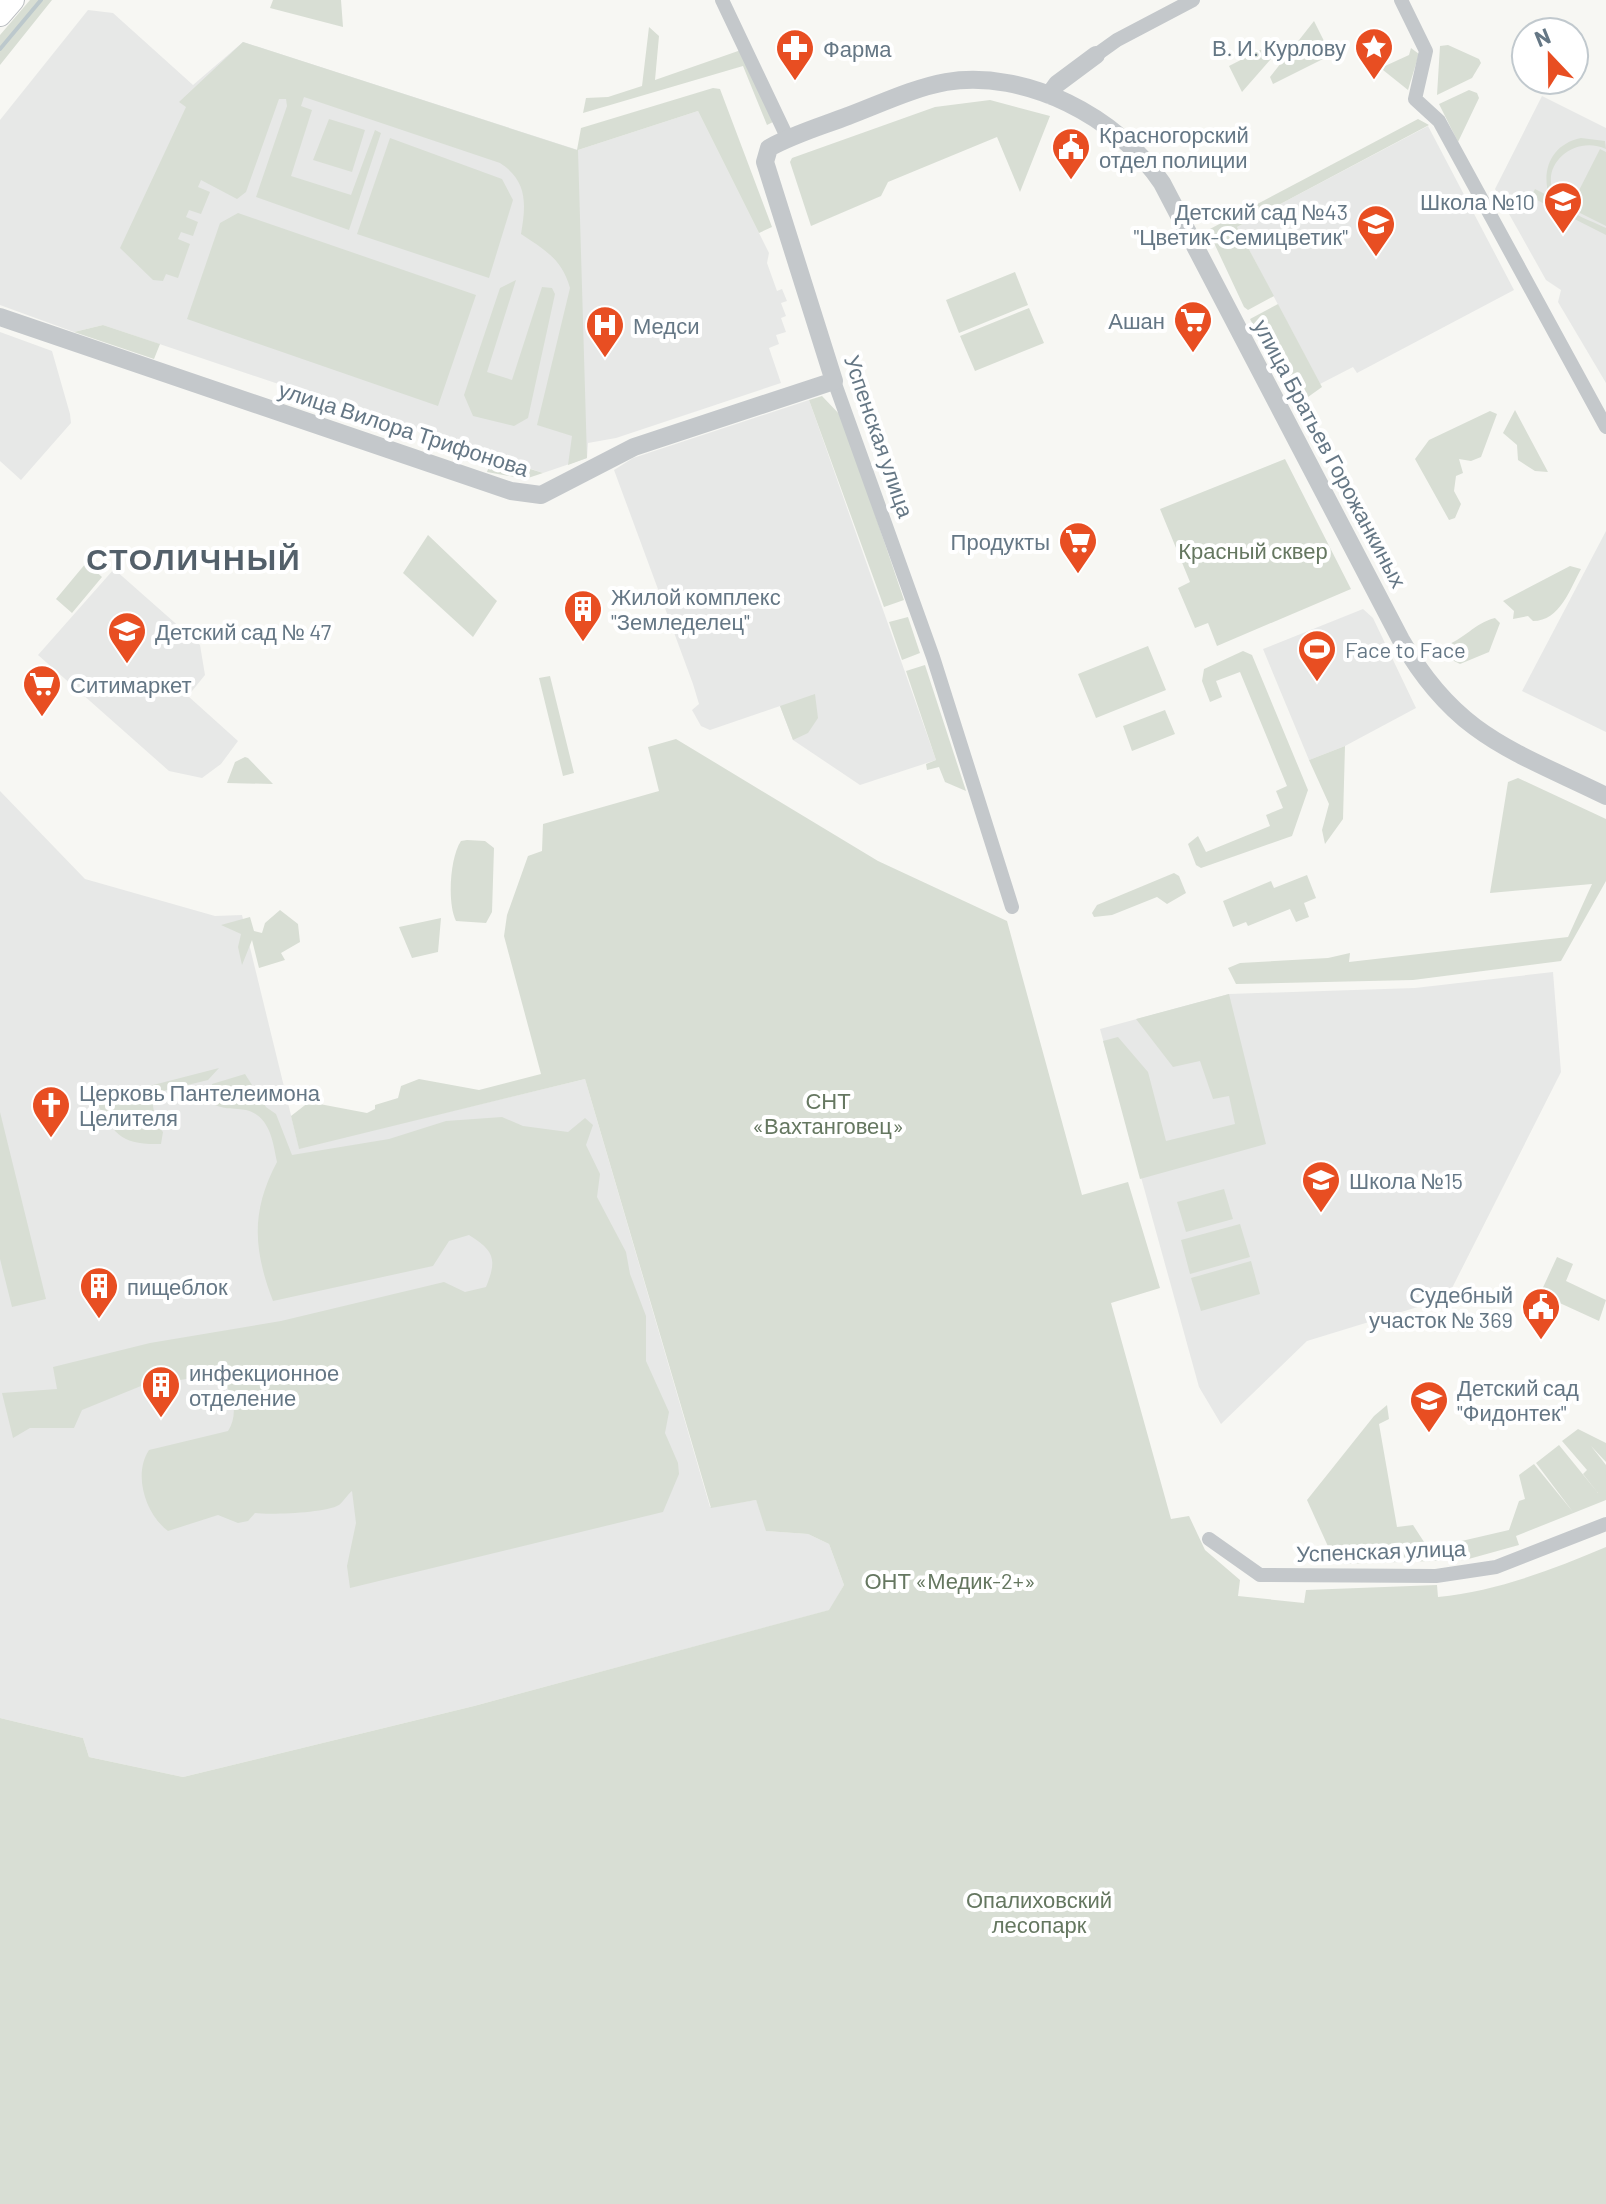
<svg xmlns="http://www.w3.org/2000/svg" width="1606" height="2204" viewBox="0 0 1606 2204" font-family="Barlow,sans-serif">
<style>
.built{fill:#e7e8e7}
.green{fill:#d8ded4}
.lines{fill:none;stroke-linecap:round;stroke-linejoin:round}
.stream{stroke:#bcc8cc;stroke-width:4}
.primary-casing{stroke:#b7bbbf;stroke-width:24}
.minor{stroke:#c4c8cb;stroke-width:14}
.tertiary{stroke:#c4c8cb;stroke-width:18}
.primary{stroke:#fff;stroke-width:22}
.labels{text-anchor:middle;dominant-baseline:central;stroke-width:8;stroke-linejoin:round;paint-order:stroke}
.poi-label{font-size:22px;fill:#657785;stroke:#fff;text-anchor:start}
.street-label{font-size:22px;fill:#657785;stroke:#fff}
.park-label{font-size:22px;fill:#657760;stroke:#fff}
.district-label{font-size:30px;font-weight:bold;letter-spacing:2px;fill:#53606a;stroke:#fff}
</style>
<rect width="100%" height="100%" fill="#f7f7f3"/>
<path class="built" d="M 88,10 L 113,13 L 193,85 L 243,42 L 578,150 L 698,111 L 769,253 L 767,263 L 777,291 L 782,289 L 787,301 L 781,303 L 786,316 L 781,318 L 786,332 L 776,335 L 779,344 L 769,348 L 781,383 L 616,438 L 588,443 L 587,458 L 543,473 L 103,325 L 74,332 L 0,305 L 0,120 Z
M 1542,96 L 1606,128 L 1606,383 L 1558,302 L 1561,290 L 1546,280 L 1495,189 Z
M 1428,126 L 1514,290 L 1357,373 L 1353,367 L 1320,384 L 1237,227 Z
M 0,332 L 52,351 L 70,414 L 71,423 L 21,480 L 0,461 Z
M 809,400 L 936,760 L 860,785 L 793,740 L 780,706 L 710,730 L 701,726 L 692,710 L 699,704 L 693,684 L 614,470 L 633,458 Z
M 1606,531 L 1606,732 L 1522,691 Z
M 114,569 L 200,645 L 205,675 L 188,696 L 238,741 L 221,764 L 202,778 L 169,771 L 38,655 Z
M 1363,609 L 1373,618 L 1416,708 L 1345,746 L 1309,760 L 1263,649 Z
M 0,791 L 85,879 L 215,916 L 242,915 L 299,1148 L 585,1079 L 710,1507 L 756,1500 L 767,1531 L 808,1534 L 829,1544 L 844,1585 L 830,1610 L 474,1706 L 183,1777 L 89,1757 L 83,1738 L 0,1718 Z
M 1553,972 L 1561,1072 L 1447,1298 L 1307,1341 L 1221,1424 L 1199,1387 L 1100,1029 L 1229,994 L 1415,988 Z"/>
<path class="green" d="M 30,0 L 52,0 L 0,65 L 0,35 Z
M 273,0 L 341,0 L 343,27 L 270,8 Z
M 1314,21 L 1331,55 L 1273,84 L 1270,77 Z
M 649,27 L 659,36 L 655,80 L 741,50 L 775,121 L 767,125 L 743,66 L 583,113 L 586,98 L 608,97 L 642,86 Z
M 243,42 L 577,150 L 581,128 L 713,88 L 720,89 L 772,227 L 759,233 L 698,111 L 578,150 L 587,458 L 568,465 L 572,436 L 537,425 L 570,288 C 562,259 545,250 521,234 C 526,205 528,181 500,163 L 304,97 L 301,106 L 312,110 L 291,176 L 351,195 L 375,130 L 381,133 L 349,230 L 256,197 L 287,106 L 286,99 L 279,99 L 246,192 L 237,199 L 201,180 L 198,187 L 210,192 L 201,214 L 189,210 L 186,217 L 198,222 L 193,236 L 181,232 L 178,239 L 190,244 L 178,278 L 166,274 L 163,281 L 153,280 L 120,248 L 186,107 L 179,102 Z
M 1274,43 L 1278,51 L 1242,92 L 1229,66 Z
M 1448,45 L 1479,59 L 1481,63 L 1472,78 L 1437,95 L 1440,46 Z
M 1411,48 L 1419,54 L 1408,90 L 1383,70 L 1385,66 L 1409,55 Z
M 1469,90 L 1477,93 L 1479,98 L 1458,142 L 1439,104 Z
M 990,100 L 1050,116 L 1020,192 L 997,137 L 888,182 L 881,196 L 811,226 L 790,162 L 792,158 L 935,107 Z
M 329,119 L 365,130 L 352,172 L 313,160 Z
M 1418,119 L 1429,125 L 1237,227 L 1274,296 L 1248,310 L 1244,307 L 1208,230 Z
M 390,138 L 502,179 L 513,200 L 489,278 L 357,234 Z
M 1581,138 L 1605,141 L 1606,149 C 1571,133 1532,172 1561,203 C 1572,215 1592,221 1606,228 L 1606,235 L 1531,197 L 1535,189 L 1549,196 C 1541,169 1552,144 1581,138 Z
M 1600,149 L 1606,152 L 1606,226 L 1570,208 Z
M 238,213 L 476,295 L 438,406 L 187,319 L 220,223 Z
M 1015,272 L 1028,305 L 959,333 L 946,300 Z
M 516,280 L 487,372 L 512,380 L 542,287 L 552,288 L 555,294 L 528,418 L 514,426 L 473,416 L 464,395 L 500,288 Z
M 1278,304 L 1322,387 L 1301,402 L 1299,411 L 1279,373 L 1291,365 L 1280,344 L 1267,351 L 1250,319 Z
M 1029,308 L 1044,343 L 975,371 L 960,336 Z
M 103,325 L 160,344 L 154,359 L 74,332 Z
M 822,396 L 842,417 L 904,600 L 884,607 L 809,400 Z
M 1515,410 L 1548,472 L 1535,471 L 1518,460 L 1517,445 L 1503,433 Z
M 1490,411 L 1497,414 L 1481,457 L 1471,461 L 1459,459 L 1463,473 L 1456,476 L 1454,491 L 1461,504 L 1455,518 L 1449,520 L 1415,459 L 1429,440 Z
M 492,457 L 543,473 L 525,479 L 487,472 Z
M 1285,459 L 1351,589 L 1217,646 L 1208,623 L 1195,628 L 1178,588 L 1190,582 L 1160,509 Z
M 428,535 L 497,601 L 473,637 L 403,573 Z
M 86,563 L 102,577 L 72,613 L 56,599 Z
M 1570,566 L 1581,569 C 1570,589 1560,621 1533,621 L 1528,616 L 1513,619 L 1514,611 L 1503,601 Z
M 908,617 L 920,653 L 902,660 L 889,622 Z
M 1495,618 L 1500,623 L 1489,652 L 1460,664 L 1452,660 L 1444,646 C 1464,640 1474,623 1495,618 Z
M 1148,646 L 1166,690 L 1096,718 L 1078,674 Z
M 1243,651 L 1252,655 L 1308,790 L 1292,836 L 1201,868 L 1196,865 L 1188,844 L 1198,836 L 1206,852 L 1270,826 L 1266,815 L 1283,808 L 1276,791 L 1287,786 L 1240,672 L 1216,681 L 1222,697 L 1210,702 L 1202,681 L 1204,669 Z
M 925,665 L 966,791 L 945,782 L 939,767 L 927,770 L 926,764 L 936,760 L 906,671 Z
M 550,676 L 574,773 L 563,776 L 539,678 Z
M 815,694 L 818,718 L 808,733 L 793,740 L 780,706 Z
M 1165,710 L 1175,734 L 1132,751 L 1123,726 Z
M 676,739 L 878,861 L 1007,921 L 1082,1195 L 1128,1182 L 1160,1288 L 1111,1303 L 1171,1519 L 1189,1516 L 1205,1550 L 1240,1580 L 1238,1596 L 1304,1603 L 1306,1590 L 1437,1585 L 1438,1597 C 1498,1591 1551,1570 1606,1547 L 1606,2204 L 0,2204 L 0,1718 L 83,1738 L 89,1757 L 183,1777 L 474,1706 L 829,1610 L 844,1585 L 829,1544 L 808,1534 L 766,1531 L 756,1500 L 711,1508 L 585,1079 L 299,1149 L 291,1116 L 309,1102 L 367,1113 L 375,1109 L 375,1105 L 398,1098 L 401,1086 L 419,1079 L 479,1090 L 541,1074 L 504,936 L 507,915 L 528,856 L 542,851 L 543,824 L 659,791 L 648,747 Z
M 1345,746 L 1343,819 L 1325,844 L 1322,830 L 1329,804 L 1309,760 Z
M 245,757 L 248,758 L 273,784 L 227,783 L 235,762 Z
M 1518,778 L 1606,819 L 1606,881 L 1561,961 L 1413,980 L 1236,984 L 1228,968 L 1240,963 L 1328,958 L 1350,953 L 1349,962 L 1568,937 L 1592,884 L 1490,893 L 1508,782 Z
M 467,840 L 485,841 L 494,848 L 492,912 L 486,923 L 456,921 C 447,903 450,857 461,841 Z
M 1174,873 L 1179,876 L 1186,893 L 1167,904 L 1157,897 L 1112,915 L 1094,917 L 1092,913 L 1097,905 Z
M 1307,875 L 1316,898 L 1304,903 L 1309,917 L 1296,922 L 1290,909 L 1248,926 L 1246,922 L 1233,927 L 1223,901 L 1271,881 L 1274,888 Z
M 280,910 L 298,924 L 300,942 L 281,953 L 285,960 L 259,968 L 252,940 L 242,965 L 238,947 L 241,934 L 221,925 L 250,917 L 254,931 L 262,933 L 265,923 Z
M 441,918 L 438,952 L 412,958 L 399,927 Z
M 1229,994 L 1266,1144 L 1140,1179 L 1103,1041 L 1118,1037 L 1148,1072 L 1166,1141 L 1235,1124 L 1229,1096 L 1213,1099 L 1200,1061 L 1173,1067 L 1136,1019 Z
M 219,1068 L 208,1080 L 151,1094 L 156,1124 L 163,1132 L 161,1144 C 120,1145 114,1134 95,1100 Z
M 245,1074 L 266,1107 L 276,1114 L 292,1155 L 389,1139 L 446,1121 L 502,1117 L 523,1126 L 568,1132 L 585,1118 L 593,1125 L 586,1145 L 600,1174 L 597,1197 L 626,1252 L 630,1274 L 646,1316 L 646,1361 L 669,1412 L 665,1433 L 678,1463 L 679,1474 L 663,1512 L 350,1588 L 347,1566 L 356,1523 L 352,1491 C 348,1494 343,1502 339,1505 C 326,1513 270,1515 255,1513 L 248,1521 L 238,1523 L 218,1515 L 168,1531 C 145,1514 133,1474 149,1450 L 228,1431 C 240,1413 232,1388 217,1374 L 174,1381 L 155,1372 L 145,1377 L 141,1386 L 82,1410 L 74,1428 L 30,1428 L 13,1438 L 2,1393 L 57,1389 L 53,1367 L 150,1343 L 281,1321 L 444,1282 L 465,1292 L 486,1287 C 497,1260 495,1251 469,1235 L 449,1241 L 433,1266 L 273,1301 C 253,1249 251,1211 277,1162 C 273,1142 270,1116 246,1110 C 235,1108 226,1110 215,1105 L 212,1084 Z
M 0,1112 L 46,1299 L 12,1307 L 0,1259 Z
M 1224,1189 L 1233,1219 L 1186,1232 L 1177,1202 Z
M 1240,1224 L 1250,1257 L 1190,1274 L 1181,1240 Z
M 1557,1257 L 1573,1264 L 1566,1281 L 1606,1300 L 1599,1321 L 1540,1294 Z
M 1251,1261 L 1260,1294 L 1201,1311 L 1191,1278 Z
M 1387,1405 L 1389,1419 L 1379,1424 L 1397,1527 L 1413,1525 L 1426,1545 L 1440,1546 L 1509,1530 L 1519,1501 L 1525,1499 L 1519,1475 L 1534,1464 L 1573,1512 L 1536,1463 L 1559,1445 L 1598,1493 L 1583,1474 L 1587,1470 L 1562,1441 L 1578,1429 L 1606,1443 L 1606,1462 L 1591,1446 L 1606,1465 L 1606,1500 L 1516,1536 L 1519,1545 L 1465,1560 L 1336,1564 L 1307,1500 L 1374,1416 Z"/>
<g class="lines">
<path class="stream" d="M 0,49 L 41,0"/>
<g class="primary-casing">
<path id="primary" d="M 0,15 L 13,0"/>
</g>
<path class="minor" d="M 722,0 L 788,139
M 1401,0 L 1426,51 L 1415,99 L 1439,121 L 1606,427
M 1096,55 L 1117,40 L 1193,0
M 834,381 L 933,657 L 1012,907
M 1209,1539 L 1260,1575 L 1436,1576 L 1496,1567 L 1606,1524"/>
<path class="tertiary" d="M 1049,95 L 1057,84 L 1096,55
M 0,317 L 511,491 L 541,495 L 634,447 L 834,381 L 765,162 L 769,148 C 794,134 822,126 848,116 C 880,104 913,88 946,82 C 1026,69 1118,117 1162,183 L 1401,640 C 1456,736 1512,750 1606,796"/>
<use href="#primary" class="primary"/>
</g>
<defs>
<g id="sight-pin" transform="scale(2)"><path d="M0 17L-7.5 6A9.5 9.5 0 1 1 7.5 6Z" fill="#e84e22" stroke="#fff"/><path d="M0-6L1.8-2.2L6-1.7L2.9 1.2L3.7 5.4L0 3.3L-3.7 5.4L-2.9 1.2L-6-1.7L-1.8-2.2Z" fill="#fff"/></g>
<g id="pharmacy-pin" transform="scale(2)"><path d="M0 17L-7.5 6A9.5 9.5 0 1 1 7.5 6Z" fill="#e84e22" stroke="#fff"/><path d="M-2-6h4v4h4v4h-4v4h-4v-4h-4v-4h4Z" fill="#fff"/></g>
<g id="civic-pin" transform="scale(2)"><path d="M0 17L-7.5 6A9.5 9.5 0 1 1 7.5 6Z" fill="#e84e22" stroke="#fff"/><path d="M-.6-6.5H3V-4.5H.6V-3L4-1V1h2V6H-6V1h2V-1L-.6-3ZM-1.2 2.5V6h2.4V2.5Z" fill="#fff"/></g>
<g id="school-pin" transform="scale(2)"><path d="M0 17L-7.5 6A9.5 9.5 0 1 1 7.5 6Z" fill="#e84e22" stroke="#fff"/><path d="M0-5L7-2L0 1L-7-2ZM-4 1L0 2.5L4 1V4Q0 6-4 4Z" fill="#fff"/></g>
<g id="supermarket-pin" transform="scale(2)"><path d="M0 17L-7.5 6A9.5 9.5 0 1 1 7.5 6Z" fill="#e84e22" stroke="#fff"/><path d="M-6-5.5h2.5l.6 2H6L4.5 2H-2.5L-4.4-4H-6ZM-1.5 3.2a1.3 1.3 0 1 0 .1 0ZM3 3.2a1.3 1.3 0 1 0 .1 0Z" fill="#fff"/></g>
<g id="hospital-pin" transform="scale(2)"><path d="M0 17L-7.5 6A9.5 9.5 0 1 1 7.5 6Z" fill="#e84e22" stroke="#fff"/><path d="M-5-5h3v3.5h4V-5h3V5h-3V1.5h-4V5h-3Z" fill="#fff"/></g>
<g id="building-pin" transform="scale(2)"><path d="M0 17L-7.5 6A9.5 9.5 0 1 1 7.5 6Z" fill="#e84e22" stroke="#fff"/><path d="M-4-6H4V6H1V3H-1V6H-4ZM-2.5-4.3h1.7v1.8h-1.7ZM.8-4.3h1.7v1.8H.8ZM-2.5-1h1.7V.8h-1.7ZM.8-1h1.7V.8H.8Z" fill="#fff"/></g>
<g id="stadium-pin" transform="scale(2)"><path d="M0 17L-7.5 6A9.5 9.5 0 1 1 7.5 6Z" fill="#e84e22" stroke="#fff"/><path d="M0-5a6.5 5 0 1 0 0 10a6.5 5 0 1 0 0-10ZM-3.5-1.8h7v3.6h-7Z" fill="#fff"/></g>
<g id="church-pin" transform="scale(2)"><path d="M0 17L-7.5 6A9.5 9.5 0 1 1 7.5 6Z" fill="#e84e22" stroke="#fff"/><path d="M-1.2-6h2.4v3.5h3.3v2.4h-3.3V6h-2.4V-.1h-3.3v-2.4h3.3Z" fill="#fff"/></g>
</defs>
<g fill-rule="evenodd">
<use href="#sight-pin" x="1374" y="47"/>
<use href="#pharmacy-pin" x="795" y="48"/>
<use href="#civic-pin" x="1071" y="147"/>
<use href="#school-pin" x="1563" y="201"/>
<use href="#school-pin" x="1376" y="224"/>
<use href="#supermarket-pin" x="1193" y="320"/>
<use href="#hospital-pin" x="605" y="325"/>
<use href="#supermarket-pin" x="1078" y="541"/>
<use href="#building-pin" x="583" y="609"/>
<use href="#school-pin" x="127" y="631"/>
<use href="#stadium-pin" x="1317" y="649"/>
<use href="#supermarket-pin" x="42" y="684"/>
<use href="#church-pin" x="51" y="1105"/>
<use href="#school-pin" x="1321" y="1180"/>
<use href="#building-pin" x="99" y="1286"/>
<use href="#civic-pin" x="1541" y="1307"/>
<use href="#building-pin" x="161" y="1385"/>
<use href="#school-pin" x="1429" y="1400"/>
</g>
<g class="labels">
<g class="poi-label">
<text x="1346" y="47" text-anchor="end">В. И. Курлову</text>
<text x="823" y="48">Фарма</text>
<text x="1099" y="134">Красногорский<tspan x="1099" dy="25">отдел полиции</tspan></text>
<text x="1535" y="201" text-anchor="end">Школа №10</text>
<text x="1348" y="211" text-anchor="end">Детский сад №43<tspan x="1348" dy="25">"Цветик-Семицветик"</tspan></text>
<text x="1165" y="320" text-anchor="end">Ашан</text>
<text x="633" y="325">Медси</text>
<text x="1050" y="541" text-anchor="end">Продукты</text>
<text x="611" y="596">Жилой комплекс<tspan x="611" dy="25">"Земледелец"</tspan></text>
<text x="155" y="631">Детский сад № 47</text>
<text x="1345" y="649">Face to Face</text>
<text x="70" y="684">Ситимаркет</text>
<text x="79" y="1092">Церковь Пантелеимона<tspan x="79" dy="25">Целителя</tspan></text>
<text x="1349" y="1180">Школа №15</text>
<text x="127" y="1286">пищеблок</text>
<text x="1513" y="1294" text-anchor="end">Судебный<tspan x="1513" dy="25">участок № 369</tspan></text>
<text x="189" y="1372">инфекционное<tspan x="189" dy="25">отделение</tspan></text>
<text x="1457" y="1387">Детский сад<tspan x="1457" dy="25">"Фидонтек"</tspan></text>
</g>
<g class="street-label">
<text transform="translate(404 428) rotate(18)">улица Вилора Трифонова</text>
<text transform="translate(880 436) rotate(71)">Успенская улица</text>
<text transform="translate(1331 453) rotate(62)">улица Братьев Горожанкиных</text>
<text transform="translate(1381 1550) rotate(-2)">Успенская улица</text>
</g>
<g class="park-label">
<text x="1253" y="550">Красный сквер</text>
<text x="828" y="1100">СНТ<tspan x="828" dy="25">«Вахтанговец»</tspan></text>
<text x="950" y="1580">ОНТ «Медик-2+»</text>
<text x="1039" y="1899">Опалиховский<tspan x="1039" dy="25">лесопарк</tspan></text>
</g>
<g class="district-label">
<text x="194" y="558">СТОЛИЧНЫЙ</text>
</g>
</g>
<g transform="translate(1550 56) rotate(338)"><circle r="38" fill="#ffffff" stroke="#c1c9ce" stroke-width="2"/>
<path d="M0-6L14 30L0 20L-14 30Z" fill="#e84e22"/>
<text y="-12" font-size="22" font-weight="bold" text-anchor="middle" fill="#657785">N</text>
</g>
</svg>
